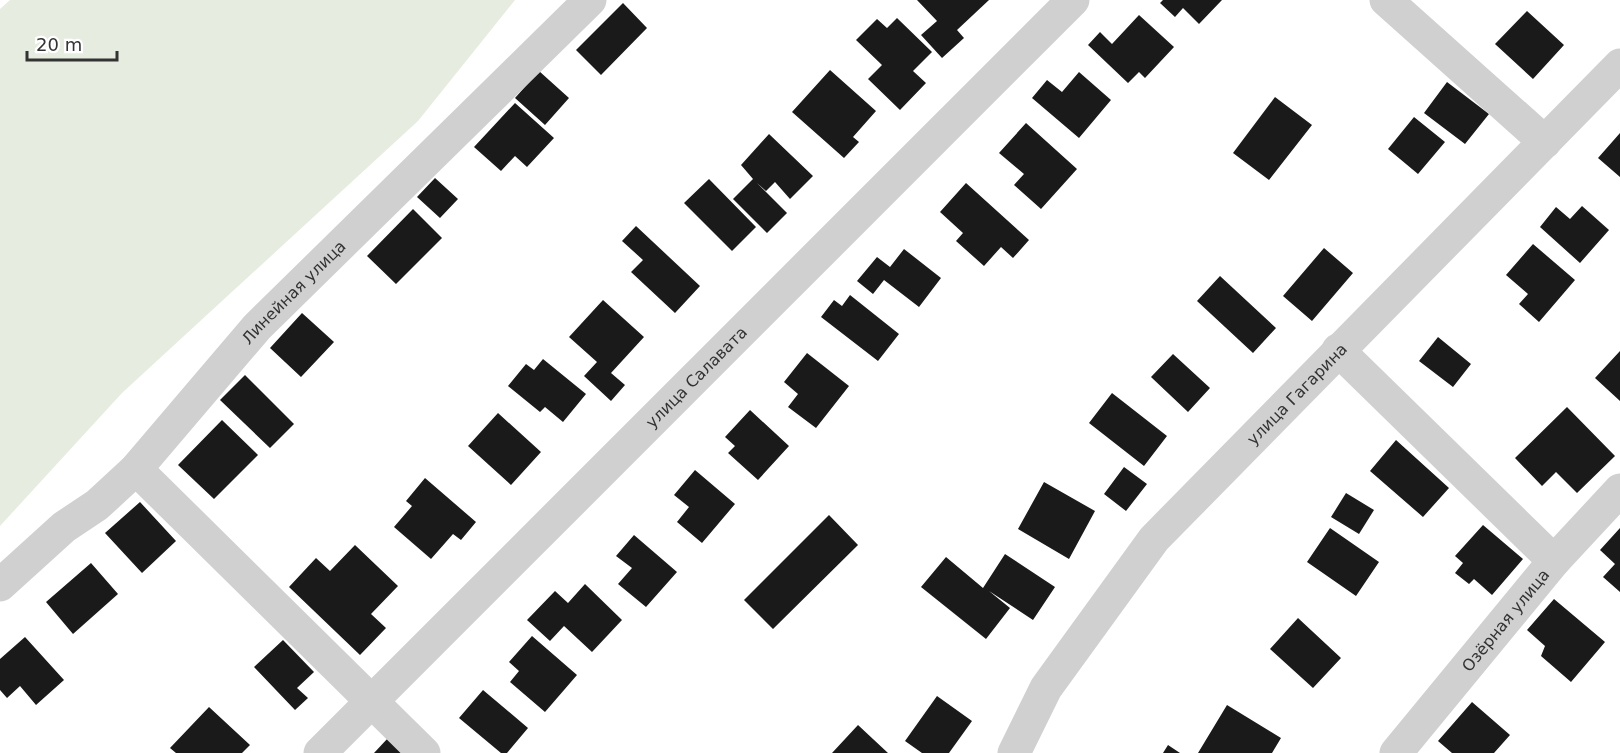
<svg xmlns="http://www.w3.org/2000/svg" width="1620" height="753" viewBox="0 0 1620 753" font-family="'DejaVu Sans',sans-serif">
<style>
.green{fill:#e6ecdf}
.building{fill:#1a1a1a}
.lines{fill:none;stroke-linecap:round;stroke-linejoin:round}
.minor{stroke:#d0d0d0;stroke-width:33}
.labels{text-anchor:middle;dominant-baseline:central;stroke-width:6;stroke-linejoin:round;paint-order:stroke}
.street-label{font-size:16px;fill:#333;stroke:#fff}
</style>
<rect width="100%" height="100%" fill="#fff"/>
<path class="green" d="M 10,0 L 515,0 L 418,121 L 122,393 L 0,526 L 0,9 Z"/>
<path class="building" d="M 917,0 L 989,0 L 957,30 L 964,38 L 942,58 L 921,35 L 937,21 Z
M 1163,0 L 1222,0 L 1199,24 L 1183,8 L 1175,17 L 1160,3 Z
M 623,3 L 647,28 L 601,75 L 576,50 Z
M 1527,11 L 1564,45 L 1533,79 L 1495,44 Z
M 1139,15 L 1174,47 L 1145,78 L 1139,72 L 1128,83 L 1088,45 L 1100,32 L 1112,44 Z
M 897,18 L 932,52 L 913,71 L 926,83 L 900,110 L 868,79 L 882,65 L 856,40 L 877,19 L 887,28 Z
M 830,70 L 876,111 L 853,137 L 859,142 L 844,158 L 792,112 Z
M 539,71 L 569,98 L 545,125 L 515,98 Z
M 1079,72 L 1111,100 L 1079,138 L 1032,98 L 1047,80 L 1062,92 Z
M 1447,82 L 1489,114 L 1465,144 L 1424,113 Z
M 1275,97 L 1312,125 L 1269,180 L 1233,153 Z
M 515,103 L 554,138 L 527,167 L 515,156 L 501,171 L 474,147 Z
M 1414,117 L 1445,142 L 1418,174 L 1388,149 Z
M 1026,123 L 1077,169 L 1041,209 L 1014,185 L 1024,174 L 999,153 Z
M 1620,133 L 1620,177 L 1598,158 Z
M 769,134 L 813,176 L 790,199 L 775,182 L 766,191 L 757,183 L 787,213 L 767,233 L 733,199 L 753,179 L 741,165 Z
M 435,178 L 458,199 L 440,218 L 417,197 Z
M 709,179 L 756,227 L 732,251 L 684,203 Z
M 966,183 L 1029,240 L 1013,258 L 1001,247 L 984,266 L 956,241 L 963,233 L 940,212 Z
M 1582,206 L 1609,230 L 1580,263 L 1540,227 L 1556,207 L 1570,219 Z
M 413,209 L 442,238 L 396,284 L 367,256 Z
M 636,226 L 700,286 L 675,313 L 631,272 L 643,260 L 622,241 Z
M 1533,244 L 1575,280 L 1539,322 L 1519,304 L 1528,294 L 1506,275 Z
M 1324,248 L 1353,273 L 1312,321 L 1283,296 Z
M 904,249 L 941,278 L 919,307 L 884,280 L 873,294 L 857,281 L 877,257 L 890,267 Z
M 1220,276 L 1276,328 L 1253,353 L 1197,301 Z
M 850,295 L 899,334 L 878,361 L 821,317 L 834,300 L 842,306 Z
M 603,300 L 644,337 L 611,373 L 625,385 L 611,401 L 584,376 L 597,362 L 569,337 Z
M 302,313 L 334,342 L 301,377 L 270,348 Z
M 1438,337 L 1471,364 L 1453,387 L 1419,361 Z
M 1620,351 L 1620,401 L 1595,378 Z
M 807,353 L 849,386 L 816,428 L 788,407 L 798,394 L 784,382 Z
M 1173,354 L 1210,388 L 1188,412 L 1151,377 Z
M 543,359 L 586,394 L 563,422 L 545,407 L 540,412 L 508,386 L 526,364 L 534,370 Z
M 245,375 L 294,424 L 270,448 L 220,400 Z
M 1112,393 L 1167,436 L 1144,466 L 1089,423 Z
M 1567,407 L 1615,456 L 1577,493 L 1556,472 L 1542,486 L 1515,458 Z
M 750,410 L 789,446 L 758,480 L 728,453 L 735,446 L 725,437 Z
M 498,413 L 541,452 L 511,485 L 468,446 Z
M 222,420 L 258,455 L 214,499 L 178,465 Z
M 1396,440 L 1449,488 L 1423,517 L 1370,471 Z
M 1124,467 L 1147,484 L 1126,511 L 1104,494 Z
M 695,470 L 735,504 L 702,543 L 677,522 L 689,507 L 674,495 Z
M 425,478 L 476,522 L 461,540 L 453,534 L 431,559 L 394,527 L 412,506 L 406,501 Z
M 1044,482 L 1095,511 L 1069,559 L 1018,529 Z
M 1346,493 L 1374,510 L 1359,534 L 1331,517 Z
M 140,502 L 176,541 L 142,573 L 105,533 Z
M 829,515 L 858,545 L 773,629 L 744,600 Z
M 1483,525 L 1523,559 L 1492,595 L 1474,579 L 1469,584 L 1455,573 L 1463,563 L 1455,556 Z
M 1330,528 L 1379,562 L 1356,596 L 1307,562 Z
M 1620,528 L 1620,592 L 1603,577 L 1615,564 L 1600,550 Z
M 634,535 L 677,572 L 646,607 L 618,584 L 632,568 L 616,556 Z
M 355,545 L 398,586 L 371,614 L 386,628 L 360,655 L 289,587 L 316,558 L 330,571 Z
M 1005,554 L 1055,587 L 1033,620 L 989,591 L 1010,608 L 986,639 L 921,587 L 946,557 L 983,588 Z
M 91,563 L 118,594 L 73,634 L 46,602 Z
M 585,584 L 622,620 L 592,652 L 564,626 L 550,641 L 527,620 L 555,591 L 568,603 Z
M 1554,599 L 1605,642 L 1571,682 L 1541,656 L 1545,646 L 1527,630 Z
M 1298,618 L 1341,658 L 1313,688 L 1270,649 Z
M 532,636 L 577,675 L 545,712 L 510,682 L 519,671 L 509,662 Z
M 25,637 L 64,680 L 36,705 L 20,686 L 7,698 L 0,690 L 0,659 Z
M 283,640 L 314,672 L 297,688 L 308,698 L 295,710 L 254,667 Z
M 483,690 L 528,728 L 507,753 L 501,753 L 459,718 Z
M 937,696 L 972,721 L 949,753 L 922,753 L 905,741 Z
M 1472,702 L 1510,735 L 1494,753 L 1452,753 L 1438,741 Z
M 1227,705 L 1281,738 L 1272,753 L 1198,753 Z
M 209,707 L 250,745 L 242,753 L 176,753 L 170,748 Z
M 858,725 L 888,753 L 832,753 Z
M 388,738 L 403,753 L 374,753 Z
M 1168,745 L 1180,753 L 1163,753 Z"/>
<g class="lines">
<g class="minor">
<path d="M 1386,0 L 1545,142"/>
<path d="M 1338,350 L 1554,561"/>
<path d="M 136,469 L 424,753"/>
<path id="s1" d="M 0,585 L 64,527 L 97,505 L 136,469 L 257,327 L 590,0"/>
<path id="s2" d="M 320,753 L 1073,0"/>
<path id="s3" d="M 1014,753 L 1046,688 L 1154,539 L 1620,65"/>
<path id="s4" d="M 1396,753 L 1554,561 L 1620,490"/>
</g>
</g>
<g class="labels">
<g class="street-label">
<text stroke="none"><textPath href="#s1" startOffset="416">Линейная улица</textPath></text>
<text stroke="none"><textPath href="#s2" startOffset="532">улица Салавата</textPath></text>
<text stroke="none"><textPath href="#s3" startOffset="460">улица Гагарина</textPath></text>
<text stroke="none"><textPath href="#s4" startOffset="172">Озёрная улица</textPath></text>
</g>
</g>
<path d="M27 51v9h90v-9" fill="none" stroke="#333333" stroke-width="3"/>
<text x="36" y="51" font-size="18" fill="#333333" stroke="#ffffff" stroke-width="4.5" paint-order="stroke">20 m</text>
</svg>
